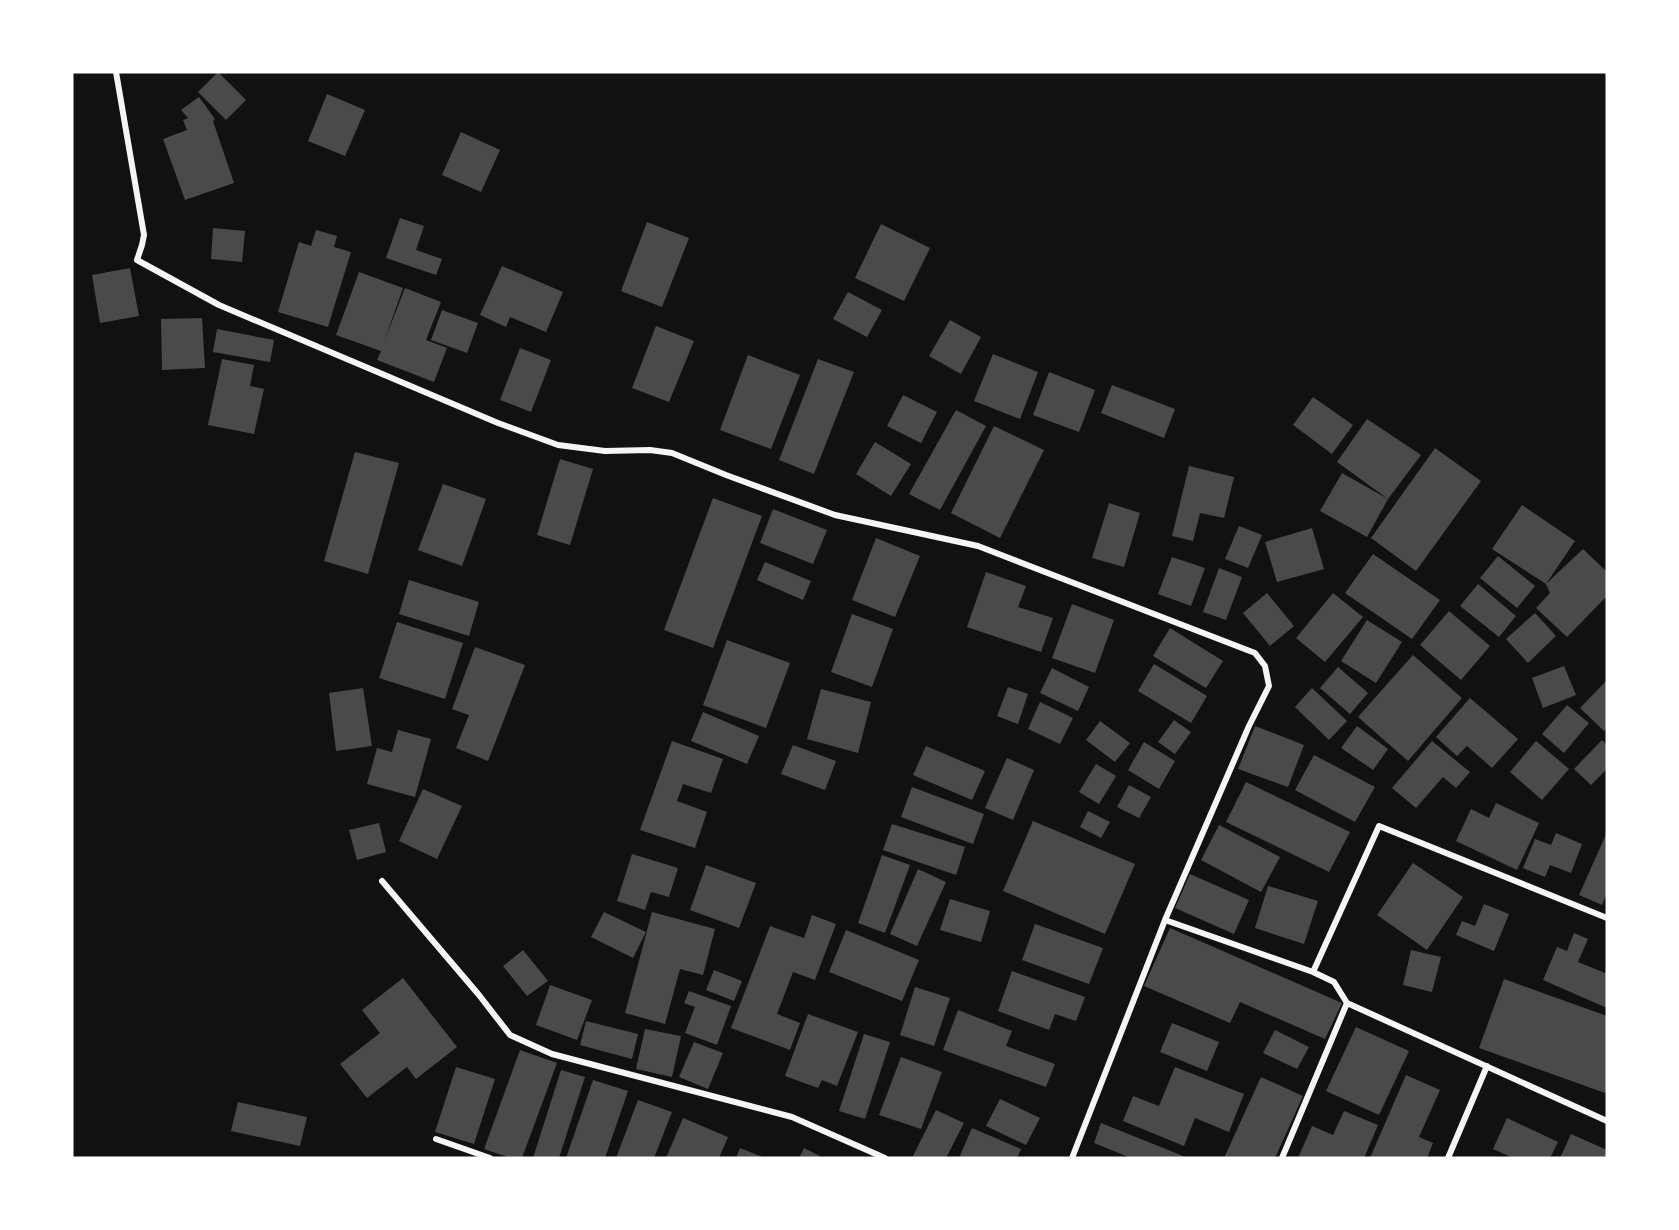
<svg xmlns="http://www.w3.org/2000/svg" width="1679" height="1230" viewBox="0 0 1679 1230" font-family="Figtree,sans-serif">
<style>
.building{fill:#4a4a4a}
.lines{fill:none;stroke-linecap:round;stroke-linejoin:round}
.minor{stroke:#f5f5f5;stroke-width:6}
</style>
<rect width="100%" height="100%" fill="#111"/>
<path class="building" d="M 218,72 L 246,100 L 226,120 L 198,92 Z
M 327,94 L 365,110 L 345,156 L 308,141 Z
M 199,97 L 215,119 L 213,121 L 234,183 L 185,200 L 163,139 L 187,130 L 183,120 L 188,118 L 181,110 Z
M 461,132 L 500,150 L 481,192 L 442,175 Z
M 400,218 L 424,226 L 416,250 L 442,259 L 436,275 L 386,258 Z
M 647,222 L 689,238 L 662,307 L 621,291 Z
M 881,224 L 930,248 L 904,301 L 855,278 Z
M 213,228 L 245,231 L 242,262 L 211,259 Z
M 316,230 L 337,236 L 334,247 L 351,252 L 328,327 L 278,312 L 299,242 L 311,246 Z
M 502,266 L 563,292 L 546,332 L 510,317 L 506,327 L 480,315 Z
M 130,268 L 139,316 L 100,323 L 92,275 Z
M 359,272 L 403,288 L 384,342 L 405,288 L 441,302 L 426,340 L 447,348 L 434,382 L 377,360 L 381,351 L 336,335 Z
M 848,292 L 882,310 L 867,337 L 833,319 Z
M 442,310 L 478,323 L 467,353 L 431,340 Z
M 202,318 L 205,368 L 162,370 L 161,319 Z
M 950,320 L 981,337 L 961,374 L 929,356 Z
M 656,326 L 694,341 L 669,402 L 632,388 Z
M 217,329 L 274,340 L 270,362 L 213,352 Z
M 520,348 L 551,360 L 531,412 L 500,400 Z
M 993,354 L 1038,372 L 1020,419 L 974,401 Z
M 748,355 L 800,375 L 771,449 L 720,430 Z
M 222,359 L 254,365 L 250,386 L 264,389 L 254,434 L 208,425 Z
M 818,359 L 854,372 L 814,474 L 779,460 Z
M 1049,372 L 1095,390 L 1079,432 L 1033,415 Z
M 1112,385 L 1175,409 L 1164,438 L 1101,413 Z
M 903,395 L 937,412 L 921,443 L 887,426 Z
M 1313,397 L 1353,425 L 1332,454 L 1293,425 Z
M 956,410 L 986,426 L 940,510 L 909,494 Z
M 1367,419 L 1421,455 L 1388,499 L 1367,537 L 1320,511 L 1342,473 L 1388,499 L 1337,462 Z
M 994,426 L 1044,450 L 1000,538 L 951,513 Z
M 875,442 L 911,464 L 891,496 L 856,474 Z
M 1435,448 L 1481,481 L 1416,571 L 1371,538 Z
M 355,452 L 399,463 L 368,574 L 324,561 Z
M 560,459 L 593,469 L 570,545 L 537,535 Z
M 1189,466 L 1234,477 L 1224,518 L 1200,513 L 1193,541 L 1172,536 Z
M 443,484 L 486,499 L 462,566 L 418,550 Z
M 713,498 L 762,516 L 713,648 L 664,630 Z
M 1109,503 L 1140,513 L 1124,567 L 1092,558 Z
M 1522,505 L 1575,541 L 1546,584 L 1492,549 Z
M 773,509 L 827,530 L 813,564 L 760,543 Z
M 1239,526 L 1262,535 L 1248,568 L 1225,559 Z
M 1312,528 L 1324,569 L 1277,582 L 1265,542 Z
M 876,538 L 920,556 L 895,617 L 852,600 Z
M 1583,549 L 1607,572 L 1607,596 L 1567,637 L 1536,608 L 1550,593 L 1546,584 Z
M 1373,554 L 1440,600 L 1412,639 L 1345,593 Z
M 1498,556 L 1535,586 L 1517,608 L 1480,578 Z
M 1172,557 L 1205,568 L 1191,606 L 1158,594 Z
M 765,562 L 811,581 L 803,600 L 757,580 Z
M 1219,568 L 1242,577 L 1226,620 L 1203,612 Z
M 986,572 L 1026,586 L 1018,607 L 1053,618 L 1041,652 L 967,627 Z
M 409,580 L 479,602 L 469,636 L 399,614 Z
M 1478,584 L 1516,616 L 1499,637 L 1460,606 Z
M 1267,593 L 1294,626 L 1270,646 L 1243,613 Z
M 1333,593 L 1363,617 L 1325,662 L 1296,638 Z
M 1072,604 L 1114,620 L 1095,673 L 1052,658 Z
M 1449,611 L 1490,646 L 1461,680 L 1420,645 Z
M 1535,613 L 1556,636 L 1528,663 L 1506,639 Z
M 852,614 L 893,629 L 872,687 L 831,672 Z
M 1367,620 L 1402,642 L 1376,683 L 1341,661 Z
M 397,622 L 463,643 L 445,699 L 379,678 Z
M 1170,628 L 1223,661 L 1206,688 L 1153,656 Z
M 727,640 L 790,663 L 766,728 L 703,705 Z
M 475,647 L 525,665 L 488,761 L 456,748 L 469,715 L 452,709 Z
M 1413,655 L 1462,698 L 1408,761 L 1358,717 Z
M 1154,664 L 1207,696 L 1191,723 L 1138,691 Z
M 1564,666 L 1576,695 L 1543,708 L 1532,678 Z
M 1338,667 L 1368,693 L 1350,714 L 1320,688 Z
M 1052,668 L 1089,687 L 1078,711 L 1040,693 Z
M 1607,680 L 1607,728 L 1604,731 L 1580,708 Z
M 1008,687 L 1028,694 L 1018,724 L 997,716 Z
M 363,688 L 372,746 L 336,751 L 329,693 Z
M 1312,688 L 1347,721 L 1329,740 L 1295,707 Z
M 821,689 L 871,702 L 858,753 L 807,739 Z
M 1470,698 L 1518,739 L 1492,768 L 1467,746 L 1457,756 L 1436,737 Z
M 1040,702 L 1073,718 L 1060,744 L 1028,729 Z
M 1567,705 L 1589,723 L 1564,753 L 1542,734 Z
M 703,712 L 759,736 L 747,764 L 691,741 Z
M 1174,720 L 1191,732 L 1175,754 L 1158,742 Z
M 1100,721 L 1130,743 L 1115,762 L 1086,740 Z
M 1255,726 L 1304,745 L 1288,787 L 1238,769 Z
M 1357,726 L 1388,749 L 1373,770 L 1341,748 Z
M 398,730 L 431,739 L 415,797 L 367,784 L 377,748 L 392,752 Z
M 1602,740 L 1607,745 L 1607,769 L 1591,785 L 1574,769 Z
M 672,741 L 723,759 L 711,793 L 683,784 L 677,801 L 707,812 L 695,848 L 640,830 Z
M 1432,741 L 1470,772 L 1456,788 L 1443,777 L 1416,808 L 1392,788 Z
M 1536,741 L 1569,769 L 1542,800 L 1510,772 Z
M 1144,742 L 1175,761 L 1159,789 L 1128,770 Z
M 793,745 L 836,761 L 825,790 L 781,774 Z
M 926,746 L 985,771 L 972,800 L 913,775 Z
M 1314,755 L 1375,787 L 1355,822 L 1295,790 Z
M 1007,758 L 1034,770 L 1013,820 L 985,808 Z
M 1096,764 L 1116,776 L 1099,804 L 1079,792 Z
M 1246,782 L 1350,832 L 1329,872 L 1226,822 Z
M 1129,785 L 1151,797 L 1139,818 L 1117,807 Z
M 912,787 L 984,814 L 973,844 L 901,817 Z
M 423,789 L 462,806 L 437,859 L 399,841 Z
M 1496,803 L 1539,823 L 1517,870 L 1456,841 L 1471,809 L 1489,818 Z
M 1088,811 L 1110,822 L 1101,838 L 1080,827 Z
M 1033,821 L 1135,864 L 1105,934 L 1003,891 Z
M 379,823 L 386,852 L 357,860 L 349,830 Z
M 892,824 L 965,847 L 956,875 L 883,850 Z
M 1219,825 L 1280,857 L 1261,892 L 1201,860 Z
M 1607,832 L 1607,893 L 1602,905 L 1579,895 Z
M 1556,833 L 1582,844 L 1571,873 L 1550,865 L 1545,877 L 1523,868 L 1535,839 L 1551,845 Z
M 632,854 L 678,868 L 669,897 L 651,892 L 645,910 L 617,901 Z
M 882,855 L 910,865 L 885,933 L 858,923 Z
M 1413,863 L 1463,897 L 1427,950 L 1377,915 Z
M 706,865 L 756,883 L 739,928 L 690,910 Z
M 918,869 L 946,882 L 917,946 L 890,934 Z
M 1190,874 L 1249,900 L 1234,934 L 1175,908 Z
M 1268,886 L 1318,901 L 1304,944 L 1255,928 Z
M 950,899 L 990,911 L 981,942 L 940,930 Z
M 1484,904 L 1509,914 L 1494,951 L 1456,935 L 1462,921 L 1475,926 Z
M 604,912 L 646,932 L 633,958 L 591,937 Z
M 652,912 L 715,929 L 703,975 L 680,969 L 665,1024 L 625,1013 Z
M 812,915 L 836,924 L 815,980 L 793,972 L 777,1014 L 800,1023 L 790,1050 L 731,1028 L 770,926 L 804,938 Z
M 1035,924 L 1103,948 L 1089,984 L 1022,960 Z
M 1170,928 L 1342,1003 L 1325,1039 L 1240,1002 L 1230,1023 L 1144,986 Z
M 846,930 L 919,960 L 902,1001 L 829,972 Z
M 1574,933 L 1588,939 L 1578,962 L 1605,973 L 1607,968 L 1607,1008 L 1543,980 L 1557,947 L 1567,951 Z
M 523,950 L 548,981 L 527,996 L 503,966 Z
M 1411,950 L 1441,957 L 1432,992 L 1403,985 Z
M 714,970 L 742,981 L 734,1001 L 706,990 Z
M 1012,971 L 1085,997 L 1076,1021 L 1055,1014 L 1049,1030 L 998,1011 Z
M 403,978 L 457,1047 L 416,1079 L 407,1067 L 367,1098 L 340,1064 L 380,1033 L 362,1010 Z
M 1504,979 L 1607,1016 L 1607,1087 L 1605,1093 L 1479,1048 Z
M 550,985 L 592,1000 L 577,1040 L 536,1025 Z
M 915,987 L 950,998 L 934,1046 L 900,1035 Z
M 689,991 L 731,1006 L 717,1045 L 685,1033 L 695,1007 L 684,1003 Z
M 958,1010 L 1012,1031 L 1006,1046 L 1055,1064 L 1046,1087 L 943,1050 Z
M 808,1014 L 858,1032 L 837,1086 L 822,1080 L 818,1088 L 785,1076 Z
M 586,1021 L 638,1034 L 632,1059 L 580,1045 Z
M 1172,1023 L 1219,1042 L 1207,1071 L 1160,1052 Z
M 1356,1027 L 1409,1051 L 1379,1115 L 1326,1091 Z
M 645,1029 L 681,1036 L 672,1077 L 636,1069 Z
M 1275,1030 L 1309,1047 L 1297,1069 L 1263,1053 Z
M 864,1034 L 890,1042 L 865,1119 L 839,1111 Z
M 694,1042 L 723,1053 L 708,1089 L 679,1077 Z
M 520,1050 L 557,1063 L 522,1158 L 511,1158 L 484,1149 Z
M 901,1057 L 942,1072 L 921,1129 L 879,1115 Z
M 456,1067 L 495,1079 L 474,1144 L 435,1132 Z
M 1175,1067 L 1244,1094 L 1229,1132 L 1195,1118 L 1184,1146 L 1123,1121 L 1133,1096 L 1159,1106 Z
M 561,1070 L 585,1077 L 559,1158 L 533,1158 Z
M 1406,1075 L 1440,1090 L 1419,1137 L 1433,1143 L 1427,1158 L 1370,1158 Z
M 1261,1077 L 1303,1096 L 1275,1158 L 1224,1158 Z
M 593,1080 L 628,1091 L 605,1158 L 566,1158 Z
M 1000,1099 L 1040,1118 L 1026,1145 L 986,1126 Z
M 638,1100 L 672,1112 L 654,1158 L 616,1158 Z
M 238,1102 L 307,1117 L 300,1146 L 231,1131 Z
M 936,1110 L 964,1123 L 946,1158 L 912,1158 Z
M 1344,1111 L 1378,1125 L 1364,1158 L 1298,1158 L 1312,1126 L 1333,1135 Z
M 683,1118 L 728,1137 L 719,1158 L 666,1158 Z
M 1507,1118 L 1558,1142 L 1550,1158 L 1513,1158 L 1493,1149 Z
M 1101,1123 L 1188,1158 L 1131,1158 L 1094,1143 Z
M 972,1128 L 1021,1149 L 1017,1158 L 959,1158 Z
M 1571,1134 L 1607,1150 L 1607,1158 L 1560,1158 Z
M 740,1148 L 765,1158 L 736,1158 Z
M 804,1148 L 824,1158 L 799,1158 Z"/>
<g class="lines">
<path class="minor" d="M 116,72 L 144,235 L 142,245 L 137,260 L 219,305 L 498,423 L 558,445 L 605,451 L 650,450 L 672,453 L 726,475 L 835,515 L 978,546 L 1255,653 L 1265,666 L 1269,686 L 1249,726 L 1165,920 L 1072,1158
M 382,881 L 479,995 L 510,1035 L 552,1054 L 792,1117 L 885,1158
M 1165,920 L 1313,972 L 1334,982 L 1347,1003 L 1282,1158
M 1313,972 L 1379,826 L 1607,918
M 1347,1003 L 1607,1121
M 436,1139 L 490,1158
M 1448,1158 L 1487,1066"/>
</g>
<rect width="1679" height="1230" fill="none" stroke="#ffffff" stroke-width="147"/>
</svg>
